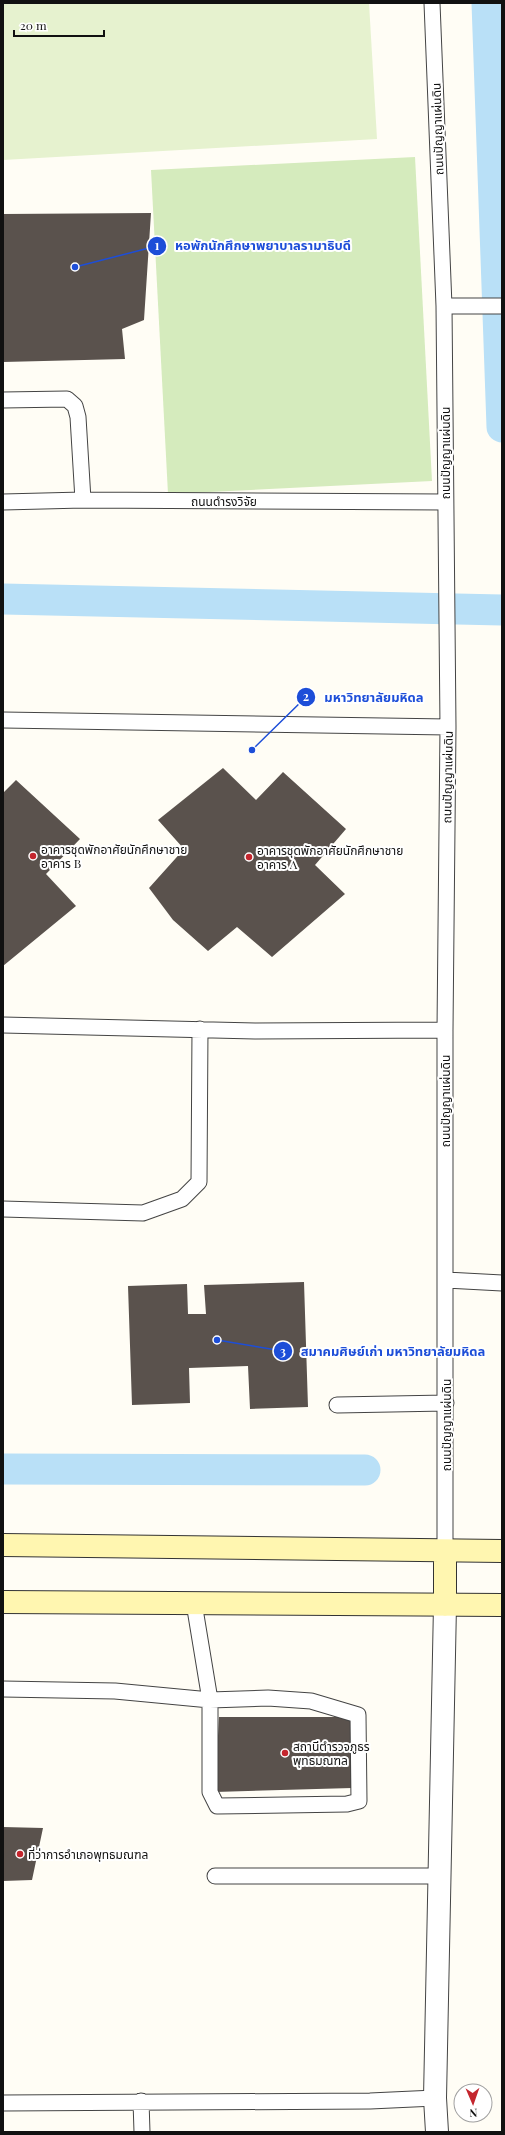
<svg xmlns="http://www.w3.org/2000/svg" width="505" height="2135" viewBox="0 0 505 2135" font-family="'Playfair Display','Noto Sans Thai',serif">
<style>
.green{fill:#d5ebbd}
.pitch{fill:#e6f2cf}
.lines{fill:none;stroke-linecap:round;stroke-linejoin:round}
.canal{stroke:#b9e0f7;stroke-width:31}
.building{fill:#5a524d}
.service-casing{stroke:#444;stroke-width:17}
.tertiary-casing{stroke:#444;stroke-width:24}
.secondary-casing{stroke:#333;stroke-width:24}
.service{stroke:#fff;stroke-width:15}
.tertiary{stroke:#fff;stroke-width:22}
.secondary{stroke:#fff6b0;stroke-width:22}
.poi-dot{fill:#c4262e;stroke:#fff;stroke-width:1.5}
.labels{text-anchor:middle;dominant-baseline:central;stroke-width:4;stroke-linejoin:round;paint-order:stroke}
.street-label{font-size:12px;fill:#111;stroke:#fff}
.poi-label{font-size:12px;fill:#111;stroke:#fff;text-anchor:start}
.leader{fill:none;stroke:#1d4ed8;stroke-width:1.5}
.callout-dot{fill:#1d4ed8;stroke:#fff;stroke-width:1.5}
.mark-label{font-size:12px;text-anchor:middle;font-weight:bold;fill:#fff}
.callout-label{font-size:13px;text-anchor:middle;font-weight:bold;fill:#1d4ed8;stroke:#fff;stroke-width:4;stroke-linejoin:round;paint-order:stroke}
</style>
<rect width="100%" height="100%" fill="#fffdf5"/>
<path class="green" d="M 415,157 L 432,481 L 168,494 L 151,170 Z"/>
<path class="pitch" d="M 3,3 L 369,3 L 377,139 L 3,160 Z"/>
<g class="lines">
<path class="canal" d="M 487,3 L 502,427
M 3,599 L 502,610
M 3,1469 L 365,1470"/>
</g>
<path class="building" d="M 151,213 L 144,320 L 122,329 L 125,359 L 3,362 L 3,214 Z
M 223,768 L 256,800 L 283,772 L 346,829 L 315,865 L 345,894 L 272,957 L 237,927 L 208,951 L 173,920 L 149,888 L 184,849 L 158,820 Z
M 16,780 L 80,839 L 46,874 L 76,906 L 3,966 L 3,793 Z
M 304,1282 L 308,1407 L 250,1409 L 248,1366 L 189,1368 L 190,1403 L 132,1405 L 128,1286 L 187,1284 L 188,1314 L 206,1314 L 204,1285 Z
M 219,1717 L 352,1717 L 352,1788 L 215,1792 Z
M 3,1827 L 43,1828 L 32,1880 L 3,1881 Z"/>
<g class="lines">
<g class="service-casing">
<path id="service" d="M 432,3 L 444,306 L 448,727 L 445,1030 L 445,1551
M 444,306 L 502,306
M 3,400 L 67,399 L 75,406 L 78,417 L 83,500
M 3,502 L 83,500 L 445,502
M 3,720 L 448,727
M 3,1025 L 255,1031 L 445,1030
M 3,1209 L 143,1213 L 182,1199 L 199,1182 L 200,1029
M 446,1280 L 502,1283
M 337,1405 L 446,1403
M 3,1689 L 115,1691 L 210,1700 L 194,1603
M 268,1698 L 311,1701 L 358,1715 L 359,1801 L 347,1804 L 217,1806 L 210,1792 L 210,1700 Z
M 215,1876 L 439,1876
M 141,2101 L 142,2132
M 3,2103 L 370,2101 L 435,2098"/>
</g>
<g class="tertiary-casing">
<path id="tertiary" d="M 437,2132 L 435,2098 L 445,1605"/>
</g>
<g class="secondary-casing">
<path id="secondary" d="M 3,1545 L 502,1551
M 445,1551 L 445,1605
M 3,1602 L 502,1605"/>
</g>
<use href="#service" class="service"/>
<use href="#tertiary" class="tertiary"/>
<use href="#secondary" class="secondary"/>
</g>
<g class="poi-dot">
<circle cx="33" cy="856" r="4"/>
<circle cx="249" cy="857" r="4"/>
<circle cx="285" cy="1753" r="4"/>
<circle cx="20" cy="1854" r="4"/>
</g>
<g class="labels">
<g class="street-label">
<text transform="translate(437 129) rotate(-92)">ถนนปัญญาแผ่นดิน</text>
<text transform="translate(445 453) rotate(-90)">ถนนปัญญาแผ่นดิน</text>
<text x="224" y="501">ถนนดำรงวิจัย</text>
<text transform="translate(447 777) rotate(-89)">ถนนปัญญาแผ่นดิน</text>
<text transform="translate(445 1101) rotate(-90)">ถนนปัญญาแผ่นดิน</text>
<text transform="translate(446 1425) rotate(-90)">ถนนปัญญาแผ่นดิน</text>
</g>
<g class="poi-label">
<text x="41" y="849">อาคารชุดพักอาศัยนักศึกษาชาย<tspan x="41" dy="14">อาคาร B</tspan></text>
<text x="257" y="850">อาคารชุดพักอาศัยนักศึกษาชาย<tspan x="257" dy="14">อาคาร A</tspan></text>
<text x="293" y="1746">สถานีตำรวจภูธร<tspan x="293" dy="14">พุทธมณฑล</tspan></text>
<text x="28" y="1854">ที่ว่าการอำเภอพุทธมณฑล</text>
</g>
</g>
<path class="leader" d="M75 267L157 246M252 750L306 697M217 1340L283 1351"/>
<g class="callout-dot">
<circle cx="75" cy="267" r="4"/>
<circle cx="252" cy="750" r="4"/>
<circle cx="217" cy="1340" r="4"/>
<circle cx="157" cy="246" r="10"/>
<circle cx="306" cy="697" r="10"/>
<circle cx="283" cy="1351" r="10"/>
</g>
<g class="mark-label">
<text x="157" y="250">1</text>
<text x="306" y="701">2</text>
<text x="283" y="1356">3</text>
</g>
<g class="callout-label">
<text x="263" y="250">หอพักนักศึกษาพยาบาลรามาธิบดี</text>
<text x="374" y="702">มหาวิทยาลัยมหิดล</text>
<text x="393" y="1356">สมาคมศิษย์เก่า มหาวิทยาลัยมหิดล</text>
</g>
<rect width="505" height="2135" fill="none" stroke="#111111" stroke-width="8"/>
<g transform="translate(473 2103) rotate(178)"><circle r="19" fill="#ffffff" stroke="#a0a0a0"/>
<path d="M0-3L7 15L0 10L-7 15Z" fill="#c4262e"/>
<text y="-6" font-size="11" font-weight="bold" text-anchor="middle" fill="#111111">N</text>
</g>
<path d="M14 30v6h90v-6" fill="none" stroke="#111111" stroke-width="2"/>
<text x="20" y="30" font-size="12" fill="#111111" stroke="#ffffff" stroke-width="3" paint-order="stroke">20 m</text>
</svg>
